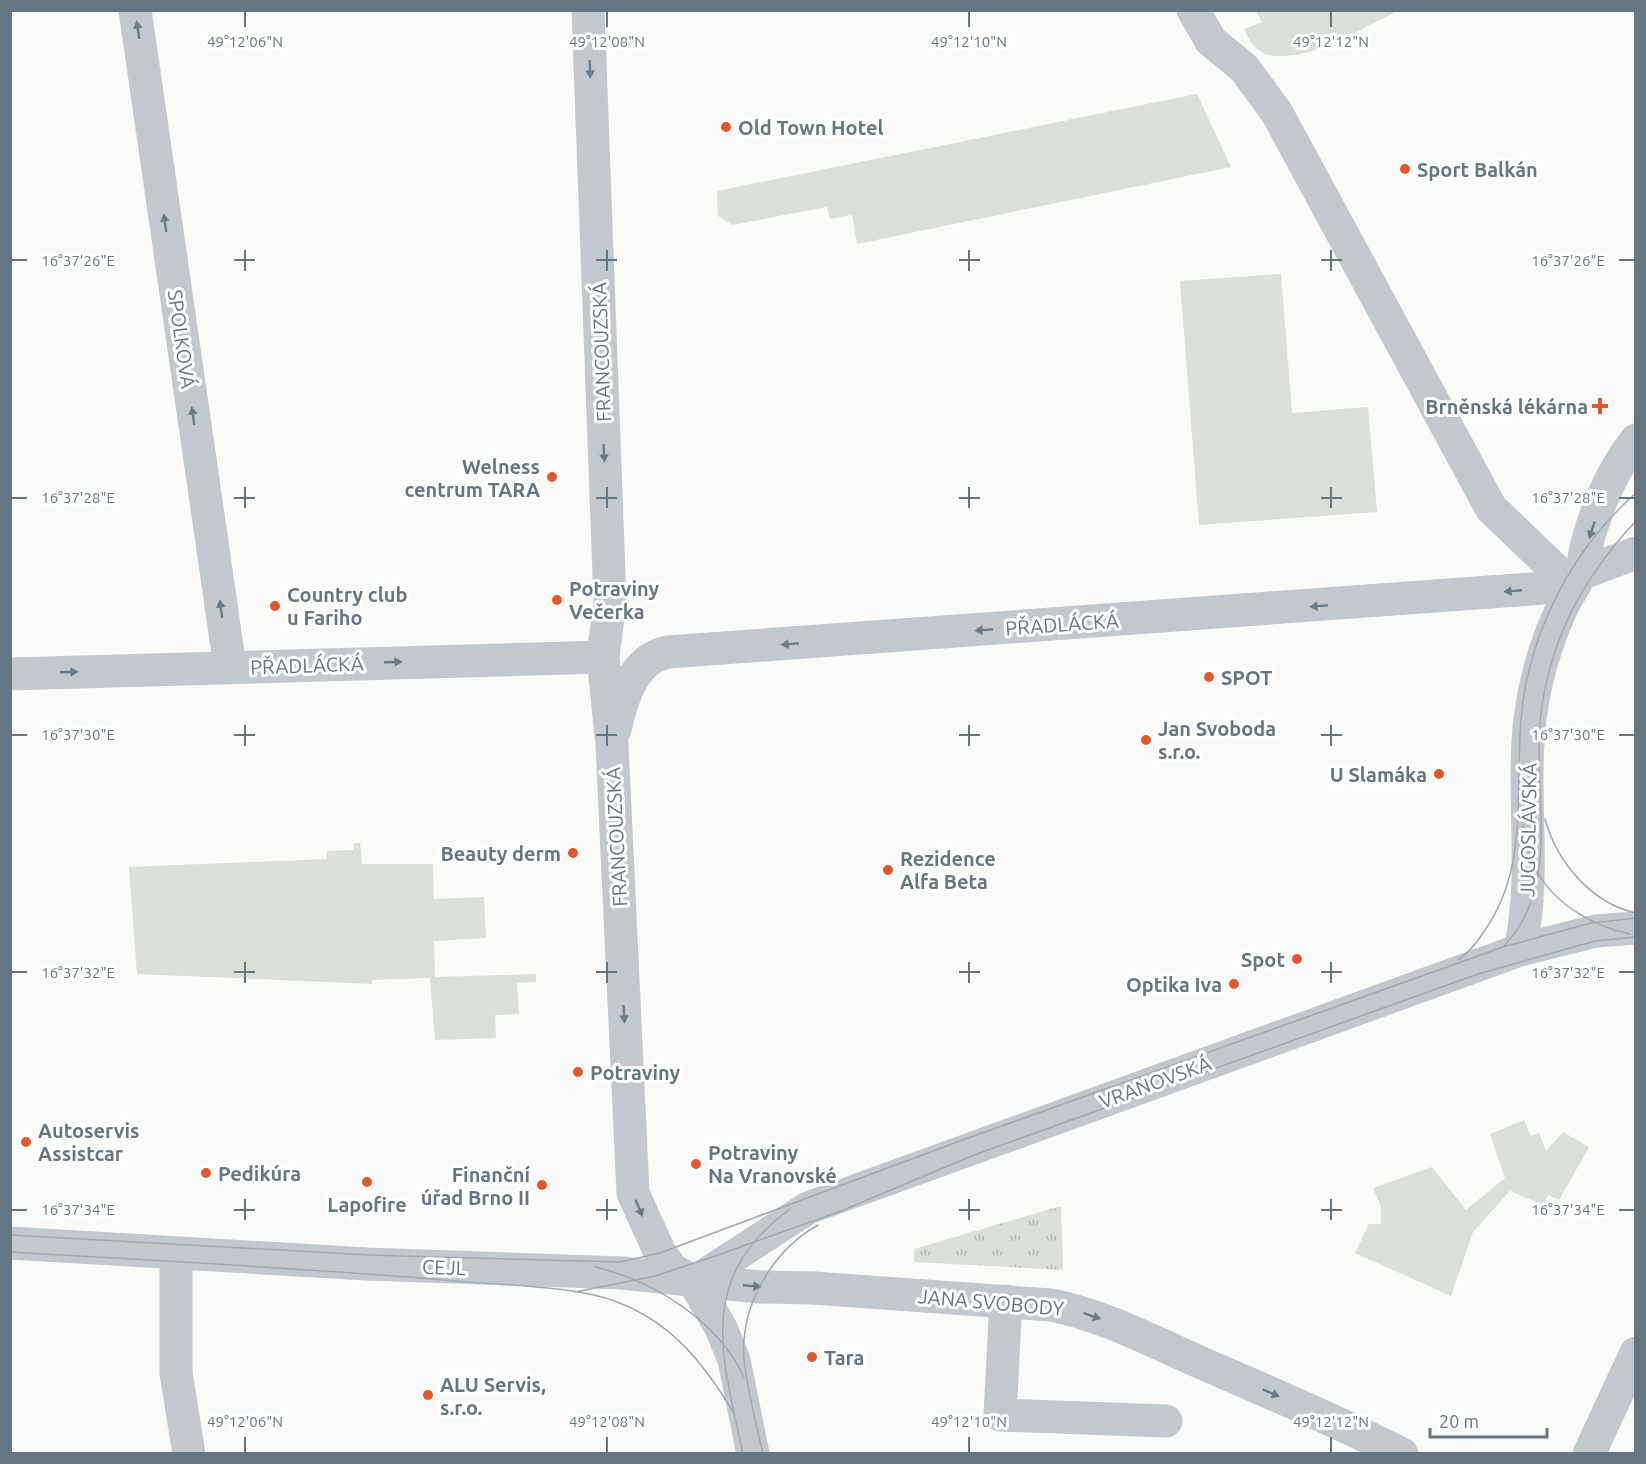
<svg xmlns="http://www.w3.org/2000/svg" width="1646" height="1464" viewBox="0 0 1646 1464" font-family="Ubuntu,sans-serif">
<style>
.grass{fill:url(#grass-tufts)}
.garden{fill:#dadfd7}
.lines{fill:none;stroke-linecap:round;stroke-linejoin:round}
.minor{stroke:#c3c8cc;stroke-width:33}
.tram{stroke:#a2aab0;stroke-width:1.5}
.oneway{fill:#6a7a87}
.ticks{fill:none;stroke:#657683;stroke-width:2}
.poi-dot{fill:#e4572e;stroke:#fff;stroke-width:2}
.labels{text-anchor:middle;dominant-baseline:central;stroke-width:6;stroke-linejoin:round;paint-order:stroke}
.poi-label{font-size:20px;font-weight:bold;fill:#657683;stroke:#fff;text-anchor:start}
.street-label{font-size:20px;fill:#657683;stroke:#fff}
.ticks-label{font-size:15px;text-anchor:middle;fill:#657683;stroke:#fff;stroke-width:6;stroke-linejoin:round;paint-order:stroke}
</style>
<defs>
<pattern id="grass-tufts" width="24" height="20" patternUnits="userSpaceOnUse" patternTransform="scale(1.5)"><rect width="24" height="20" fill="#dadfd7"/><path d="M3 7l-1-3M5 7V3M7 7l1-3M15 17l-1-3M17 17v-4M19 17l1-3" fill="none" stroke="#b4b9b4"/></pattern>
</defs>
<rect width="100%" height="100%" fill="#fafaf8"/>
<path class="grass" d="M 1061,1206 L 1063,1270 L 914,1262 L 914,1249 Z"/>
<path class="garden" d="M 1393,10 L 1394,13 C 1360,29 1308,63 1268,55 C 1256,52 1249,40 1244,29 L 1262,22 L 1256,11 Z
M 1197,94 L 1231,167 L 857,244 L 852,215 L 830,219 L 827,207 L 732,225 L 718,216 L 717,191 Z
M 1281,274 L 1292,413 L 1368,407 L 1377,512 L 1199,525 L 1180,281 Z
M 354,843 L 360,843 L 362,864 L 433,864 L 434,899 L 484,897 L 486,938 L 434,941 L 435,977 L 536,974 L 536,982 L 517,983 L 519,1014 L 495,1015 L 496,1038 L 435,1040 L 430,978 L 372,980 L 372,984 L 137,974 L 129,867 L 327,859 L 327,851 L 353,850 Z
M 1524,1120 L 1531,1136 L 1539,1133 L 1546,1151 L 1563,1132 L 1589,1147 L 1559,1200 L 1548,1195 L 1543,1205 L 1510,1191 L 1473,1232 L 1451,1296 L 1355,1253 L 1369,1224 L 1381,1224 L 1381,1207 L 1373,1188 L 1432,1167 L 1466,1210 L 1505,1178 L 1490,1134 Z"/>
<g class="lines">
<path class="minor" d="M 135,10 L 230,667
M 588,10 L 610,601 L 603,657 L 612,745 L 633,1193 L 660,1253 L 673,1270 L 693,1281
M 1193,10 L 1211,41 L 1244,68 L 1277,113 L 1491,508 L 1572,586
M 1580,574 L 1636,553
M 10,674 L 603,657
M 615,729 C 622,698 633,659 668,652 L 1572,586
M 1520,950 C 1537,873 1521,796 1530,719 C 1535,680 1545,645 1561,610 C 1566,597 1576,586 1580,574 C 1584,565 1584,556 1586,547 C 1596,509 1611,471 1636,440
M 10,1243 L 367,1264 L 621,1273 L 759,1287 L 813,1288 L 1051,1305 C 1102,1315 1150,1340 1197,1361 C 1266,1391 1335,1420 1402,1454
M 176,1253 L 176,1373 L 189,1454
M 694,1282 L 808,1208 L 1520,950 L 1596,931 L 1636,928
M 694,1282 L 721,1328 L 734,1360 L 753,1454
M 1006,1301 L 1000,1415 L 1166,1421
M 1589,1454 L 1636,1353"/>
<path class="tram" d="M 1545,819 C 1557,862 1591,903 1636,913
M 1523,824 C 1526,840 1529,858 1538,873 C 1556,905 1595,927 1630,934
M 1504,946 C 1561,886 1534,798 1540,723 C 1547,645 1583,577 1636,521
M 1458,960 C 1469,953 1478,941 1485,930 C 1536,857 1509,766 1526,683 C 1542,610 1579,543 1636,493
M 10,1235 L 369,1255 L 620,1262 L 660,1253 L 968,1138 L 1503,947 L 1591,923 L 1636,918
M 10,1252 C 159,1261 307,1268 455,1281 C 500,1285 576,1286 617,1302 C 673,1323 705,1365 735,1415
M 595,1267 C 654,1281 717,1320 744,1377
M 575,1292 L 655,1276 L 718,1255 L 841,1211 L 974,1155 L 1478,974 L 1595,941 L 1636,937
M 743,1454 C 722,1356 695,1279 790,1209
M 763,1454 C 756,1422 747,1391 744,1359 C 740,1306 772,1251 818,1225"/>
</g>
<defs><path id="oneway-solid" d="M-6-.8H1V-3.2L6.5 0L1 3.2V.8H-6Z" transform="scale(1.5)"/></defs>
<g class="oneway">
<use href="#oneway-solid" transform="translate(138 30) rotate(-98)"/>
<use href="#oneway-solid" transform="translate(590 69) rotate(88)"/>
<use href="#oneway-solid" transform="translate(165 223) rotate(-98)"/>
<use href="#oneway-solid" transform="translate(193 416) rotate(-98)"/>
<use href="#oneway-solid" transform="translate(604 453) rotate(88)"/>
<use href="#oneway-solid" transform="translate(1592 530) rotate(108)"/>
<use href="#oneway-solid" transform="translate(1513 591) rotate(175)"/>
<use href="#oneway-solid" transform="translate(1319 606) rotate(176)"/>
<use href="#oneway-solid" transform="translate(221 609) rotate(-98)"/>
<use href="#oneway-solid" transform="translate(984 630) rotate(176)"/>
<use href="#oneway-solid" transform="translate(790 644) rotate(176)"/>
<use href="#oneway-solid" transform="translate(393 662) rotate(-2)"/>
<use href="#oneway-solid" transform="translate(69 672) rotate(-2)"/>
<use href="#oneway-solid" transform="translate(624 1014) rotate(87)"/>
<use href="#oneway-solid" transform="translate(639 1208) rotate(67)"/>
<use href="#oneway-solid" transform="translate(752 1286) rotate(5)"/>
<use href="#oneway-solid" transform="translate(1092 1316) rotate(20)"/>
<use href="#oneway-solid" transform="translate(1271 1393) rotate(24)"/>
</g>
<path class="ticks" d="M 245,12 L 245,27M 607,12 L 607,27M 969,12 L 969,27M 1331,12 L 1331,27M 245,250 L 245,271M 607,250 L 607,271M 969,250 L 969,271M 1331,250 L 1331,271M 12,260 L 27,260M 234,260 L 255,260M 596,260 L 617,260M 959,260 L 980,260M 1321,260 L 1342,260M 1619,260 L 1634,260M 245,487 L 245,508M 607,487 L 607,508M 969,487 L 969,508M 1331,487 L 1331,508M 12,498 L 27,498M 234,498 L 255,498M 596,498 L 617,498M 959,498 L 980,498M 1321,498 L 1342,498M 1619,498 L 1634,498M 245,725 L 245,746M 607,725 L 607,746M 969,725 L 969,746M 1331,725 L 1331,746M 12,735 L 27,735M 234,735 L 255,735M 596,735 L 617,735M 959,735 L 980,735M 1321,735 L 1342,735M 1619,735 L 1634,735M 245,962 L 245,983M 607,962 L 607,983M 969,962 L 969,983M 1331,962 L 1331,983M 12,972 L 27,972M 234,972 L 255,972M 596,972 L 617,972M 959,972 L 980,972M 1321,972 L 1342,972M 1619,972 L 1634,972M 245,1199 L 245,1220M 607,1199 L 607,1220M 969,1199 L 969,1220M 1331,1199 L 1331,1220M 12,1210 L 27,1210M 234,1210 L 255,1210M 596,1210 L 617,1210M 959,1210 L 980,1210M 1321,1210 L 1342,1210M 1619,1210 L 1634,1210M 245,1437 L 245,1452M 607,1437 L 607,1452M 969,1437 L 969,1452M 1331,1437 L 1331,1452"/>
<g class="poi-dot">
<circle cx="726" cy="127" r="6"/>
<circle cx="1405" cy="169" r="6"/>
<path d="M1597 397h6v6h6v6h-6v6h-6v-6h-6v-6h6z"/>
<circle cx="552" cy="477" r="6"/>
<circle cx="557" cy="600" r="6"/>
<circle cx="275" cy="606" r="6"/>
<circle cx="1209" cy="677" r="6"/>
<circle cx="1146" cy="740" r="6"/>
<circle cx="1439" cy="774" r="6"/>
<circle cx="573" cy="853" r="6"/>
<circle cx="888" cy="870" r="6"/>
<circle cx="1297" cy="959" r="6"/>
<circle cx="1234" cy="984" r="6"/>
<circle cx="578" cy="1072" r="6"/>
<circle cx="26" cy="1142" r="6"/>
<circle cx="696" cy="1164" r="6"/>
<circle cx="206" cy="1173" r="6"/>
<circle cx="367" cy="1182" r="6"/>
<circle cx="542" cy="1185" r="6"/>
<circle cx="812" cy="1357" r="6"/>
<circle cx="428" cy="1395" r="6"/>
</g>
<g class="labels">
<g class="poi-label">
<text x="738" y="127">Old Town Hotel</text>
<text x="1417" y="169">Sport Balkán</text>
<text x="1588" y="406" text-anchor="end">Brněnská lékárna</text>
<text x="540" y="466" text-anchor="end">Welness<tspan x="540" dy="23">centrum TARA</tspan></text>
<text x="569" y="588">Potraviny<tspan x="569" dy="23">Večerka</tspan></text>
<text x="287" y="594">Country club<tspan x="287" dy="23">u Fariho</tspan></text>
<text x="1221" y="677">SPOT</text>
<text x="1158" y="728">Jan Svoboda<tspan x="1158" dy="23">s.r.o.</tspan></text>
<text x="1427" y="774" text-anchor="end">U Slamáka</text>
<text x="561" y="853" text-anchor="end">Beauty derm</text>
<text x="900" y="858">Rezidence<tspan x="900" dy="23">Alfa Beta</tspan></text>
<text x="1285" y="959" text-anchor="end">Spot</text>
<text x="1222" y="984" text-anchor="end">Optika Iva</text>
<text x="590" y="1072">Potraviny</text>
<text x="38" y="1130">Autoservis<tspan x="38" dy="23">Assistcar</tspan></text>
<text x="708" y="1152">Potraviny<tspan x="708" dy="23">Na Vranovské</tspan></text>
<text x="218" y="1173">Pedikúra</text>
<text x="530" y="1174" text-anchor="end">Finanční<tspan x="530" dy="23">úřad Brno II</tspan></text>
<text x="367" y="1204" text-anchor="middle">Lapofire</text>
<text x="824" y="1357">Tara</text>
<text x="440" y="1384">ALU Servis,<tspan x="440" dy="23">s.r.o.</tspan></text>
</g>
<g class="street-label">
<text transform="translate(182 339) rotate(82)">SPOLKOVÁ</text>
<text transform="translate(601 352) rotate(-92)">FRANCOUZSKÁ</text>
<text transform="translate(1062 624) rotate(-4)">PŘADLÁCKÁ</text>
<text transform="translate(307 665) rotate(-2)">PŘADLÁCKÁ</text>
<text transform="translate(1528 830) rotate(-89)">JUGOSLÁVSKÁ</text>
<text transform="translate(616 837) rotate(-93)">FRANCOUZSKÁ</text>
<text transform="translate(1155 1082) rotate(-20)">VRANOVSKÁ</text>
<text transform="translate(444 1267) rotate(2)">CEJL</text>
<text transform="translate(991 1302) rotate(5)">JANA SVOBODY</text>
</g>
</g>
<g class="ticks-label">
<text x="245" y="47">49°12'06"N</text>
<text x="607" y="47">49°12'08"N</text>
<text x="969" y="47">49°12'10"N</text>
<text x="1331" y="47">49°12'12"N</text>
<text x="1568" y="266">16°37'26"E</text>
<text x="78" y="266">16°37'26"E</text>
<text x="1568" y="503">16°37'28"E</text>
<text x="78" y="503">16°37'28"E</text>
<text x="1568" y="740">16°37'30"E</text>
<text x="78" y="740">16°37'30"E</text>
<text x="1568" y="978">16°37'32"E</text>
<text x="78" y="978">16°37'32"E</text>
<text x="1568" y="1215">16°37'34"E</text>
<text x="78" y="1215">16°37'34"E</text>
<text x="245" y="1427">49°12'06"N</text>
<text x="607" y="1427">49°12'08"N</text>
<text x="969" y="1427">49°12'10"N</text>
<text x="1331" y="1427">49°12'12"N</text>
</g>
<rect width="1646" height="1464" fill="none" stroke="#657683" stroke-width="24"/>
<path d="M1430 1428v9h117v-9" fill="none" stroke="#657683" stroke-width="3"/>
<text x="1439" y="1428" font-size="18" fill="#657683" stroke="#ffffff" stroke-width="4.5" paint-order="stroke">20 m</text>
</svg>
